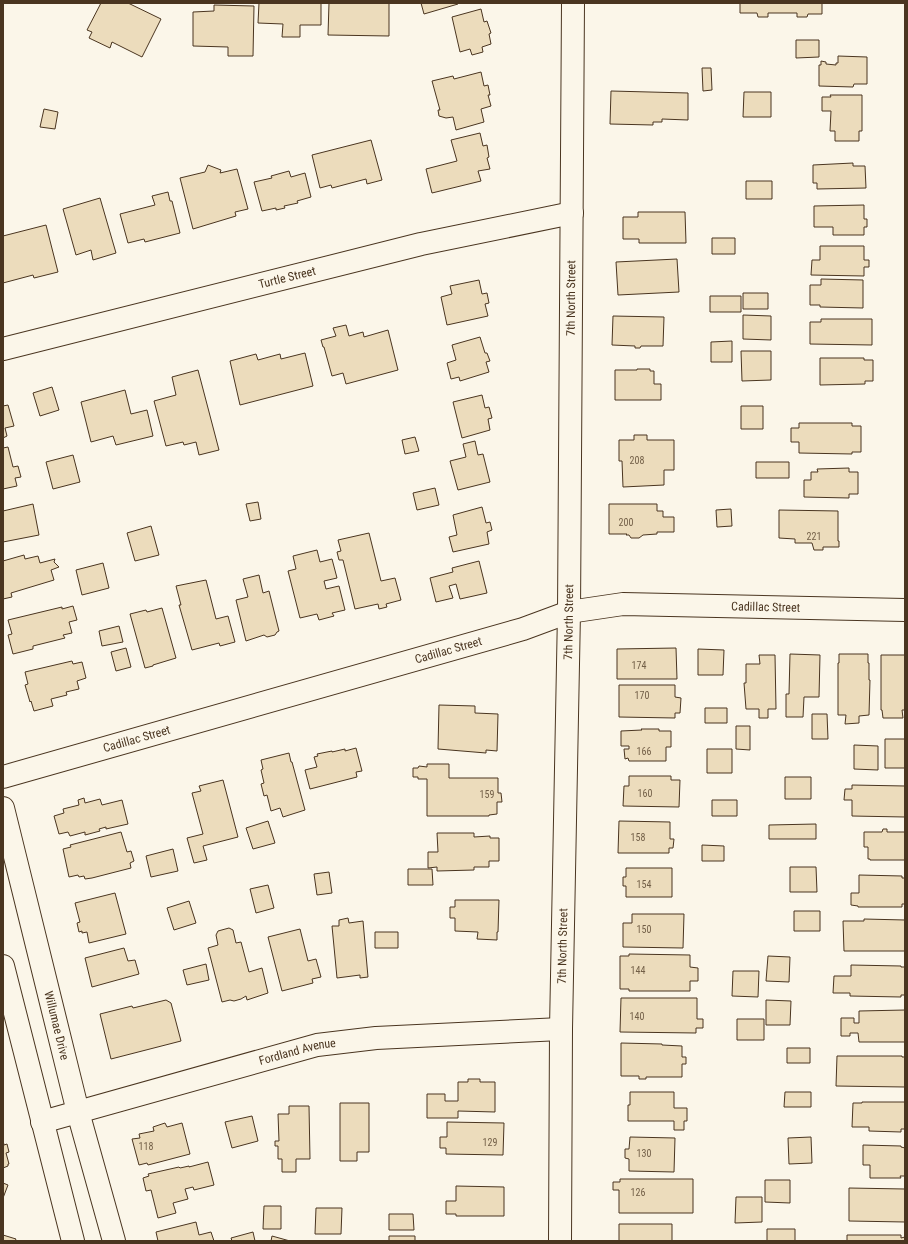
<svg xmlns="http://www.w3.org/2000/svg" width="908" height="1244" viewBox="0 0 908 1244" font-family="'Roboto Condensed',sans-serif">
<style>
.building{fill:#ecdcbc;stroke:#4a3520}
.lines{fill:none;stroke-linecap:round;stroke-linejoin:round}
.minor-casing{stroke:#4a3520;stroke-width:24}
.tertiary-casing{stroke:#4a3520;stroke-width:24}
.minor{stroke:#fbf6e9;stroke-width:22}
.tertiary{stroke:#fbf6e9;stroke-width:22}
.labels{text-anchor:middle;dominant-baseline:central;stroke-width:3;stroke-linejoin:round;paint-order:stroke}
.number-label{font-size:10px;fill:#725f47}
.street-label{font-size:12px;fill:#4a3520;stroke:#fbf6e9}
</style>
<rect width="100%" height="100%" fill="#fbf6e9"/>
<path class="building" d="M 101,3 L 128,3 L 161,19 L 142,57 L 112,42 L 110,48 L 89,38 L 92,32 L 87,30 Z
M 259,3 L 321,3 L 321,25 L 300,25 L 300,37 L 282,37 L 283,24 L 258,23 Z
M 329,3 L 389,3 L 389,36 L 328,35 Z
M 421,3 L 458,3 L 458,4 L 424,14 Z
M 740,3 L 822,3 L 822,14 L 808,14 L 807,17 L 797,17 L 797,13 L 768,13 L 768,17 L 758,17 L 757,13 L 740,13 Z
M 214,5 L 254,6 L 253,56 L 228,56 L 228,47 L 193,46 L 193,12 L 214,11 Z
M 481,9 L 484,22 L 487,21 L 491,33 L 489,34 L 491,44 L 482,47 L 483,52 L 472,55 L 470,49 L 460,52 L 452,17 Z
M 796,40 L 819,40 L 819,57 L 796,58 Z
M 838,56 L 867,57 L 867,84 L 854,84 L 853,87 L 819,86 L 819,65 L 821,65 L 821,61 L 826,62 L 826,64 L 836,65 L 836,63 L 838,63 Z
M 702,68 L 711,68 L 712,90 L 703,91 Z
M 481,72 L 484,86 L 488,85 L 490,95 L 488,95 L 491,106 L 481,109 L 484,122 L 456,130 L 453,117 L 446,118 L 439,116 L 438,110 L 440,110 L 432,81 L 453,76 L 454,79 Z
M 611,91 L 688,93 L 688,120 L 662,119 L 662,122 L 653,122 L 653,125 L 610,124 Z
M 744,92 L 771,92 L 771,117 L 743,117 Z
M 830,95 L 862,95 L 862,131 L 859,131 L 859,141 L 835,141 L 835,131 L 830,131 L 831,111 L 822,111 L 822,97 L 831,97 Z
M 44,109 L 58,112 L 55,129 L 40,127 Z
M 480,133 L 483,146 L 487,145 L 489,157 L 487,158 L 490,169 L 478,171 L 481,181 L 432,193 L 426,169 L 457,161 L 451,140 Z
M 371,140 L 382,180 L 367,184 L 366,179 L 332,188 L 331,185 L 320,188 L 312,155 Z
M 853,163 L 853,166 L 865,166 L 866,188 L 817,189 L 817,183 L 813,183 L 813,165 Z
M 208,165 L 221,170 L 220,173 L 237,169 L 248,209 L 235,212 L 236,216 L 193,229 L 180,178 L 205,172 Z
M 289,171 L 291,177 L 305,173 L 311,197 L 297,201 L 298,203 L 284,206 L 285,208 L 276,210 L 276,208 L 262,211 L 254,182 L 272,178 L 271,176 Z
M 746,181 L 772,181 L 772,199 L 746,199 Z
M 168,192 L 170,201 L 172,201 L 180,233 L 145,242 L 144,239 L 128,243 L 120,214 L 155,205 L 152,196 Z
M 100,198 L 116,253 L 93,260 L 91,250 L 76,255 L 63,209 Z
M 864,205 L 864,219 L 867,219 L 867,227 L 864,227 L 864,235 L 833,235 L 833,227 L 814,227 L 814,206 Z
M 638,212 L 685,212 L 686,243 L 639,243 L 639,239 L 623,239 L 623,217 L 638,217 Z
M 46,225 L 58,272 L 34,278 L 33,275 L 3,283 L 3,236 Z
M 712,238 L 735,238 L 735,254 L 712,254 Z
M 820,246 L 864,246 L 864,260 L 869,260 L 869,267 L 864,267 L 864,276 L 811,275 L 812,260 L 820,260 Z
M 677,259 L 679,292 L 618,295 L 616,262 Z
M 821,279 L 863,280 L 863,308 L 820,307 L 820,305 L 810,305 L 810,285 L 821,285 Z
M 479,280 L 482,294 L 487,293 L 489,303 L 485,304 L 488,316 L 447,325 L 441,297 L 452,294 L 450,286 Z
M 743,293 L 768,293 L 768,309 L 743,309 Z
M 710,296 L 741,296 L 741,312 L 710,312 Z
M 743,315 L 771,316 L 771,340 L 743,339 Z
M 613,316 L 664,317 L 663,346 L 641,346 L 640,348 L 635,348 L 635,346 L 612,345 Z
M 821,319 L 872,319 L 872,345 L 810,344 L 810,322 L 821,322 Z
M 346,325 L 349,336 L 363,332 L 364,337 L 388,330 L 398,370 L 346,384 L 343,373 L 332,376 L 324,347 L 323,347 L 321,340 L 336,336 L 333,328 Z
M 480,337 L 485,353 L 487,353 L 490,361 L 486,362 L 489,372 L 460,381 L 459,377 L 451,379 L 447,363 L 456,360 L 452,345 Z
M 732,341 L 732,362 L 711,362 L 711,342 Z
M 741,351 L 771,351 L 771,380 L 742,381 Z
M 305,353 L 313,386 L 240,405 L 230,361 L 256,354 L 258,360 L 280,354 L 281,359 Z
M 820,358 L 864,358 L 864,360 L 873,360 L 873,381 L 865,381 L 865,384 L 820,385 Z
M 637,369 L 650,369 L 650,371 L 654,371 L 654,384 L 661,384 L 661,400 L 615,400 L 615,370 L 637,370 Z
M 198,370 L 219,450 L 199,455 L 196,442 L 184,445 L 183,442 L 166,446 L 154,401 L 176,395 L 172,377 Z
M 52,387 L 59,410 L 40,416 L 33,393 Z
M 125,390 L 131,414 L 147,410 L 153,436 L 116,445 L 113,436 L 91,442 L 81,402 Z
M 482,395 L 485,408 L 489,407 L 492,418 L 488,419 L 490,430 L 462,438 L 453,402 Z
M 8,405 L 14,426 L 5,428 L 7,436 L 3,438 L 3,406 Z
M 741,406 L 763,406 L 763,429 L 741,429 Z
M 799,423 L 852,423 L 852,426 L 861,426 L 861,452 L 852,452 L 852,454 L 799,453 L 799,442 L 791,442 L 791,428 L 799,428 Z
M 634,435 L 647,435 L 647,440 L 674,440 L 674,470 L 664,470 L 664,485 L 623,487 L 622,461 L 619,461 L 619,440 L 634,440 Z
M 415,437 L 419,451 L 405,454 L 402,440 Z
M 475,441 L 478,455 L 483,454 L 490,482 L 458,490 L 450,461 L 466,457 L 463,444 Z
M 8,447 L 13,467 L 18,466 L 21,477 L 15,478 L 17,486 L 3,489 L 3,448 Z
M 73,455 L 80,482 L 53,489 L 46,462 Z
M 756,462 L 789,462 L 789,478 L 756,478 Z
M 849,468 L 849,472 L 858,472 L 858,494 L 849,494 L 849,498 L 804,497 L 804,480 L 811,480 L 811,472 L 818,472 L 817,469 Z
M 435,488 L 439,505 L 417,510 L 413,493 Z
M 258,502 L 261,519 L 250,521 L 246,504 Z
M 33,504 L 39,535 L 3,542 L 3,511 Z
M 609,504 L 657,504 L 657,511 L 663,511 L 663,517 L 674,517 L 674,532 L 657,532 L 657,534 L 643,535 L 639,538 L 631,538 L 629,535 L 626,535 L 627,534 L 609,534 Z
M 482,507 L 486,523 L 490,522 L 492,530 L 487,532 L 489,544 L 453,552 L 449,537 L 457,535 L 453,515 Z
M 731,509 L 732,526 L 717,527 L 716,510 Z
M 779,510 L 838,511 L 838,541 L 839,541 L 839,547 L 823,547 L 823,550 L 814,550 L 812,543 L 795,543 L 795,539 L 779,538 Z
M 151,526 L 159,555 L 135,561 L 127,533 Z
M 369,533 L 381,581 L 395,578 L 401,600 L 386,604 L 387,607 L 379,609 L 378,604 L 355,609 L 343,560 L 339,560 L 337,552 L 341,551 L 338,540 Z
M 317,550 L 320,562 L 332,559 L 337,578 L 324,581 L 326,589 L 339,586 L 345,610 L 332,613 L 334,616 L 319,620 L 317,614 L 300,618 L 288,571 L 296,569 L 293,556 Z
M 24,555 L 25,559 L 38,556 L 40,563 L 55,559 L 54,562 L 59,567 L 51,570 L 54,580 L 11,593 L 12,597 L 3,599 L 3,561 Z
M 479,561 L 487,593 L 460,599 L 456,584 L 449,586 L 453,598 L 436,602 L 430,578 L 453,572 L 452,568 Z
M 103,563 L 109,588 L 82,595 L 76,570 Z
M 259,575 L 263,593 L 269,591 L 279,631 L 277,632 L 275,635 L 267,637 L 264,635 L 246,641 L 236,600 L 248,597 L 243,579 Z
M 206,580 L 216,619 L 228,616 L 235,642 L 220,646 L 219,643 L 192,650 L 179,605 L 181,605 L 176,586 Z
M 73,606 L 77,620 L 69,622 L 72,633 L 63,635 L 65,638 L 33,646 L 33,649 L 13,654 L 8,635 L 12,634 L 8,620 L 62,607 L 62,609 Z
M 162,608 L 176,658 L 153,665 L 153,666 L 145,668 L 130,614 L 146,610 L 147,612 Z
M 119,626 L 123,642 L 102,646 L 99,631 Z
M 126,648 L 131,667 L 116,671 L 111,652 Z
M 676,648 L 677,679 L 617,679 L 617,649 Z
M 698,649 L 724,650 L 723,675 L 698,675 Z
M 790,654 L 820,655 L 819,697 L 804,697 L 803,717 L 786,717 L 786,694 L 789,694 Z
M 839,654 L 868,654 L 868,663 L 869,663 L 869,680 L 870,680 L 869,715 L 859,716 L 859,723 L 845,724 L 846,715 L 838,715 L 838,663 L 839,663 Z
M 759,655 L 775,655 L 776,709 L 768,709 L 768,718 L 759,718 L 759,709 L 746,709 L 744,683 L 746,683 L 746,664 L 760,664 Z
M 881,655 L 905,655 L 905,710 L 902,710 L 903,718 L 883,718 L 882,710 L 881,710 Z
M 72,661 L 73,664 L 82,662 L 86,678 L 77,681 L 79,689 L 66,692 L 67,695 L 51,699 L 53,706 L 34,711 L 31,701 L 30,702 L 25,685 L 28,684 L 25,672 Z
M 619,685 L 675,685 L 675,697 L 681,698 L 680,713 L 675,713 L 675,718 L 619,717 Z
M 439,705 L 475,706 L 475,713 L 498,714 L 497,751 L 486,750 L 486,753 L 438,749 Z
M 705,708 L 727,708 L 727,723 L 705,723 Z
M 812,714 L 827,714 L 828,739 L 812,739 Z
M 736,726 L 750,726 L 750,750 L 736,749 Z
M 641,729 L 659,729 L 659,731 L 671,731 L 671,747 L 666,747 L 666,761 L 629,761 L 628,758 L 625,759 L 624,749 L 629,749 L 629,746 L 621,746 L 621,731 L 642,730 Z
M 885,739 L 905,739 L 905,768 L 885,768 Z
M 854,745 L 878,746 L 878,770 L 854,769 Z
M 356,748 L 362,771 L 356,772 L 357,777 L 310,789 L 305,770 L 317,767 L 314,757 L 318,756 L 317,754 L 332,751 L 332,752 L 345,749 L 345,751 Z
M 707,749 L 732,749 L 732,773 L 707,773 Z
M 289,753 L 291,762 L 292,762 L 305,810 L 283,817 L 280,808 L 271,811 L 267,795 L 264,796 L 261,784 L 264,783 L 261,770 L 263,769 L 261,760 Z
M 427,764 L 449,764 L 449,778 L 498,778 L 498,793 L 501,793 L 502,802 L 497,802 L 497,814 L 489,815 L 489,816 L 427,816 L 427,779 L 418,779 L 418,777 L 413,777 L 413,768 L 418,768 L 419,766 L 427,767 Z
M 629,776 L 671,776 L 671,780 L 680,780 L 679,807 L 623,806 L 624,786 L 629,786 Z
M 785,777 L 811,777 L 811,799 L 785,799 Z
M 223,780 L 238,837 L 203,846 L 207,860 L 194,863 L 187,838 L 203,834 L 192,793 L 201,791 L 199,786 Z
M 852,785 L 905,786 L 905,817 L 852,816 L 852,800 L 844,800 L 845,789 L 852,789 Z
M 84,798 L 85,803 L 100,799 L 102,805 L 122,800 L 128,824 L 106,829 L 106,827 L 99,829 L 100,831 L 85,835 L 85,832 L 70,836 L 68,832 L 59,834 L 54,816 L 64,813 L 63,809 L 79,805 L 78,800 Z
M 712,800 L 737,800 L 737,816 L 712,816 Z
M 268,821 L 275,843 L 253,849 L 246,828 Z
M 619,821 L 670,822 L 670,839 L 674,839 L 673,848 L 669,848 L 669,853 L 618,853 Z
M 816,824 L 816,839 L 769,839 L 769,825 Z
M 883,829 L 887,829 L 887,832 L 905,832 L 905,860 L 870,860 L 870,859 L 868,859 L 868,847 L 864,847 L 864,832 L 882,832 Z
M 121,832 L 127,852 L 131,851 L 134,861 L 130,863 L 131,868 L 92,878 L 85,879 L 84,876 L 79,877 L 78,875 L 69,877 L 63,849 L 71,847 L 70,845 Z
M 437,833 L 474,833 L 474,837 L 490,836 L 490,838 L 499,838 L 499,861 L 489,861 L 489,867 L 474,867 L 474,870 L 437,871 L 437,867 L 428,868 L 428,852 L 438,852 Z
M 702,845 L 724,846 L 724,861 L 702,861 Z
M 173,849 L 178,871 L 151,877 L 146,856 Z
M 790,867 L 816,867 L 817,892 L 790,892 Z
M 626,868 L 672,868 L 672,897 L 626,897 L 626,886 L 623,886 L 623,877 L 626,877 Z
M 408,869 L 432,869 L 433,885 L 408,885 Z
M 329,872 L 332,893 L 317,895 L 314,874 Z
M 859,875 L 902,876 L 902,878 L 905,878 L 905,904 L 902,904 L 902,907 L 858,907 L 858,906 L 851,905 L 851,893 L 859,893 Z
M 268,885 L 274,908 L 256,913 L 250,889 Z
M 115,893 L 126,934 L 89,943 L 87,932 L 82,933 L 82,931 L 79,932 L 77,923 L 80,922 L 75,903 Z
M 455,900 L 499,900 L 498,932 L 497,932 L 497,940 L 477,939 L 478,932 L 455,931 L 455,918 L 450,918 L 450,907 L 455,907 Z
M 189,901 L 196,923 L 174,930 L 167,908 Z
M 794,911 L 820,911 L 820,931 L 794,931 Z
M 632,914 L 684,914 L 683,948 L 623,947 L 623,923 L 632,923 Z
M 348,918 L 349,923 L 363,921 L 368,977 L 360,978 L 360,975 L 337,978 L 332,926 L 339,926 L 339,920 Z
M 864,919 L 905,920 L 905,951 L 844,951 L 843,921 L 864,921 Z
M 229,928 L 233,930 L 236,943 L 241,942 L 249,972 L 262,968 L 268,993 L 247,1000 L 246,996 L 241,999 L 234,1001 L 230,1000 L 222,1002 L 208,948 L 218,945 L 216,935 L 218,931 Z
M 300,929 L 308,961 L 316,959 L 321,977 L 312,979 L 313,983 L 282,991 L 268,937 Z
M 375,932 L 398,932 L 398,948 L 375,948 Z
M 124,948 L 128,961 L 135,960 L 139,974 L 92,987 L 85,958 Z
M 629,954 L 690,955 L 690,967 L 698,968 L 698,981 L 690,981 L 690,991 L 629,991 L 629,989 L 620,989 L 620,956 L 629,956 Z
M 768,956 L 790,957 L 789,982 L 766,981 Z
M 206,964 L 209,980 L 187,985 L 183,970 Z
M 851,965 L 901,966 L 901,967 L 905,967 L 905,995 L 901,995 L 901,997 L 850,996 L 850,993 L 833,993 L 834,976 L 851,976 Z
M 733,971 L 759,971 L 758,997 L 732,996 Z
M 621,998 L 697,998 L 697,1019 L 703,1019 L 703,1028 L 696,1028 L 696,1033 L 620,1032 Z
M 166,1000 L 171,1003 L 181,1041 L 111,1059 L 100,1014 L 132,1006 L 133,1008 Z
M 766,1000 L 791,1001 L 790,1025 L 766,1025 Z
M 905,1010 L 905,1042 L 859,1042 L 858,1033 L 850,1033 L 850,1036 L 841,1036 L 841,1018 L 854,1018 L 854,1023 L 859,1023 L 859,1011 Z
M 737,1019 L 764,1019 L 764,1040 L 737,1040 Z
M 621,1043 L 662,1044 L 662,1045 L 682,1046 L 682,1057 L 686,1057 L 686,1064 L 682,1064 L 682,1077 L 646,1077 L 646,1079 L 639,1079 L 639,1076 L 621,1076 Z
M 787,1048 L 810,1048 L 810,1063 L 787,1063 Z
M 837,1056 L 902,1056 L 902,1057 L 905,1057 L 905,1087 L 836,1086 Z
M 468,1079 L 480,1079 L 480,1082 L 495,1082 L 495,1112 L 458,1111 L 458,1118 L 427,1118 L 427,1094 L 445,1094 L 445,1101 L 458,1101 L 458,1082 L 468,1082 Z
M 630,1092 L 674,1092 L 674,1108 L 687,1108 L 687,1121 L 684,1121 L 684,1130 L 674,1130 L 674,1121 L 628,1121 L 628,1105 L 630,1105 Z
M 785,1092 L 811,1092 L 811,1107 L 784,1107 Z
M 862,1102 L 905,1102 L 905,1129 L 901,1129 L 901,1132 L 869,1131 L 869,1127 L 852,1127 L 853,1103 L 862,1103 Z
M 340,1103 L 369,1103 L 369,1152 L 357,1152 L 357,1161 L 340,1161 Z
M 289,1106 L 309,1106 L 310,1159 L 296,1159 L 296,1172 L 282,1172 L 282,1159 L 278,1159 L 278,1146 L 275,1146 L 275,1141 L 279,1141 L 278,1114 L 289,1114 Z
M 252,1116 L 258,1141 L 232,1148 L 225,1122 Z
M 447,1122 L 504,1123 L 503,1155 L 446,1154 L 446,1148 L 440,1148 L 440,1137 L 447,1137 Z
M 165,1123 L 167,1127 L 182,1123 L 190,1154 L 148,1165 L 147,1163 L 139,1165 L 132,1139 L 140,1138 L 139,1134 L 154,1131 L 153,1127 Z
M 630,1137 L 675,1138 L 674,1172 L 629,1171 L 629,1159 L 625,1158 L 625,1149 L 629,1149 Z
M 811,1137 L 812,1163 L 789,1164 L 788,1138 Z
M 3,1140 L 4,1145 L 7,1144 L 9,1152 L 6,1153 L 9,1164 L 8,1164 L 8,1166 L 3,1168 Z
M 863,1145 L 901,1146 L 901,1147 L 905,1148 L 905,1176 L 900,1176 L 901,1178 L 870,1178 L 870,1165 L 863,1165 Z
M 208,1162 L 214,1185 L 194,1190 L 193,1187 L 185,1189 L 188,1199 L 173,1203 L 176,1213 L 158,1218 L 151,1190 L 146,1191 L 143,1178 L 149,1176 L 148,1174 L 179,1167 L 180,1168 L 189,1166 L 189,1167 Z
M 620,1179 L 693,1179 L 693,1213 L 619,1213 L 619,1190 L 613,1190 L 613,1182 L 620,1182 Z
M 765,1180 L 790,1180 L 790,1203 L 765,1202 Z
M 3,1183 L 8,1185 L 3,1198 Z
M 456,1186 L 504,1187 L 504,1216 L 456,1216 L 456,1214 L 446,1214 L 446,1201 L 456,1201 Z
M 849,1188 L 905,1189 L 905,1222 L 849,1221 Z
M 736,1197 L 762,1197 L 762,1222 L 735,1223 Z
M 264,1206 L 281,1206 L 281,1229 L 263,1229 Z
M 316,1208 L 342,1208 L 341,1234 L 315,1234 Z
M 389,1214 L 413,1214 L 414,1230 L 389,1230 Z
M 196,1222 L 199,1235 L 211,1232 L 214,1241 L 158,1241 L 156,1232 Z
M 619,1224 L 672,1224 L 672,1241 L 619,1241 Z
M 767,1229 L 795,1229 L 795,1241 L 767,1241 Z
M 253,1232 L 255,1241 L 232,1241 L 231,1238 Z
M 3,1235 L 16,1239 L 15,1241 L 3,1241 Z
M 847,1235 L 901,1235 L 901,1238 L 905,1237 L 905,1241 L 847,1241 Z
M 272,1236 L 290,1241 L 271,1241 Z
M 389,1236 L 415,1236 L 415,1241 L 389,1241 Z"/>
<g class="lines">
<g class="minor-casing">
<g id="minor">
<path id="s1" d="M 3,349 L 421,244 L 572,213"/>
<path id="s2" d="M 3,777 L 523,629 L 569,612 L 623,604 L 905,610"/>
<path id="s3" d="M 3,808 L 78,1112 L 114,1241"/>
<path d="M 3,966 L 73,1241"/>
<path id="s4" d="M 42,1122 L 317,1045 L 376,1038 L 561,1029"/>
</g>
</g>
<g class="tertiary-casing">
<g id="tertiary">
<path id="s5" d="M 560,1241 L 561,1029 L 569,612 L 573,3"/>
</g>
</g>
<use href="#minor" class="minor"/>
<use href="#tertiary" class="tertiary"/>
</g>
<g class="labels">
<g class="number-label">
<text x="637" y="460">208</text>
<text x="626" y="522">200</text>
<text x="814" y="536">221</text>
<text x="639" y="665">174</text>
<text x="642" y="695">170</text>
<text x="644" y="751">166</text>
<text x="645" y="793">160</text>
<text x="487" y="794">159</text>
<text x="638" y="837">158</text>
<text x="644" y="884">154</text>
<text x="644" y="929">150</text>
<text x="638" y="970">144</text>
<text x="637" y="1016">140</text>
<text x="490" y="1142">129</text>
<text x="146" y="1146">118</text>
<text x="644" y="1153">130</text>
<text x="638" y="1192">126</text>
</g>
<g class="street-label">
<text stroke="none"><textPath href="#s1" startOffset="293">Turtle Street</textPath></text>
<text stroke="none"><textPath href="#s5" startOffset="943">7th North Street</textPath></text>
<text stroke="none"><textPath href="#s2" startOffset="787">Cadillac Street</textPath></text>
<text stroke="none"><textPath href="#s5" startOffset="619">7th North Street</textPath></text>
<text stroke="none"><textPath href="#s2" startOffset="463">Cadillac Street</textPath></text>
<text stroke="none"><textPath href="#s2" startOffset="139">Cadillac Street</textPath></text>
<text stroke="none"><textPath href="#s5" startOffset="295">7th North Street</textPath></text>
<text stroke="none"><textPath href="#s3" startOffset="224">Willumae Drive</textPath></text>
<text stroke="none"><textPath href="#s4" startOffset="265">Fordland Avenue</textPath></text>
</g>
</g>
<rect width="908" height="1244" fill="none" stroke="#4a3520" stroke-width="8"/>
</svg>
